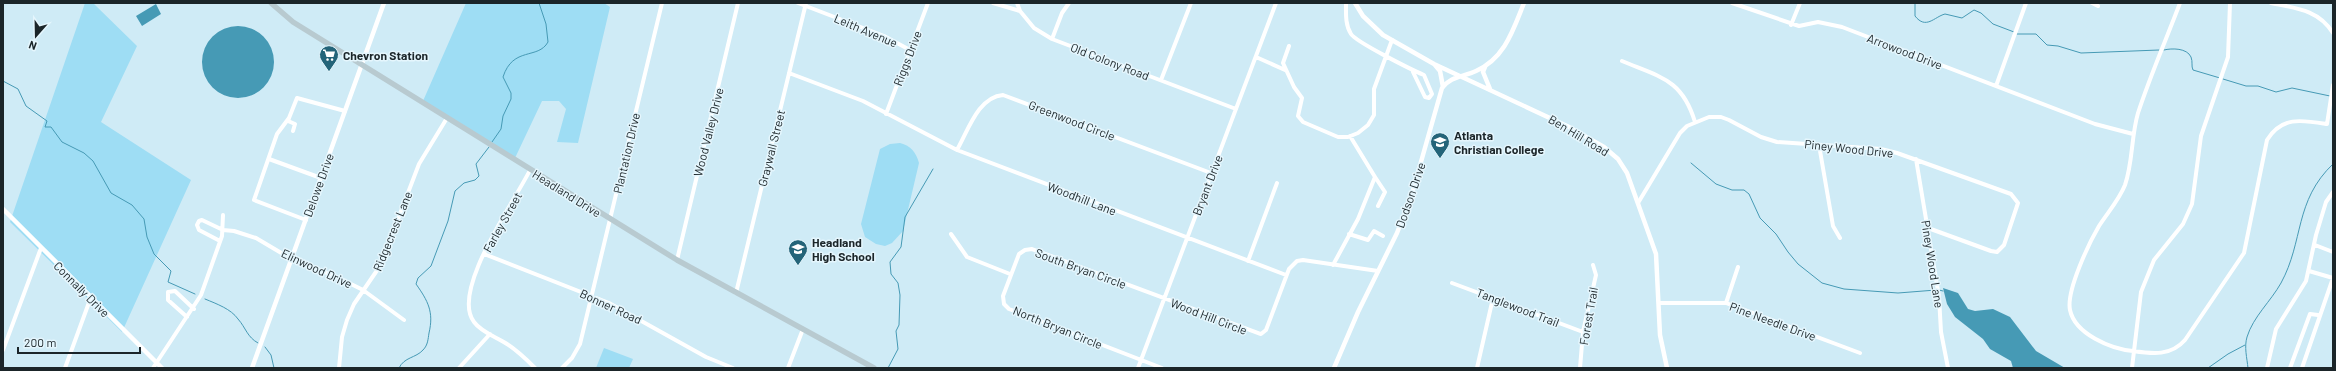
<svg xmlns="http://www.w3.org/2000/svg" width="2336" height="371" viewBox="0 0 2336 371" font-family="Barlow,sans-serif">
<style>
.green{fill:#9eddf4}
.water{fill:#469ab5}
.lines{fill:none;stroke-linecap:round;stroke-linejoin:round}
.stream{stroke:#469ab5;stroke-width:1}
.minor{stroke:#fff;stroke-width:4}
.tertiary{stroke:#fff;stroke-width:4.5}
.secondary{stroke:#b8cad0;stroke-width:5.5}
.labels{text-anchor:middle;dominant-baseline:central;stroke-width:3;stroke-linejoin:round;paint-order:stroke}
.street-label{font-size:12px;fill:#1b2529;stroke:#e5f6fd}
.poi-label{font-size:12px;font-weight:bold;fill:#1b2529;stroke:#e5f6fd;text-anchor:start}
</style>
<rect width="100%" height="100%" fill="#cfebf6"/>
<path class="green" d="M 85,3 L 93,3 L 137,46 L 101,122 L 191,180 L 122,332 L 10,222 Z
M 466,3 L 604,3 L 610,7 L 578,143 L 557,142 L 566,109 L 559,101 L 542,101 L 515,158 L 423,101 Z
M 900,143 C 911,146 916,152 919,163 L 903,231 L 892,243 L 885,246 L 876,244 L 865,237 L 861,224 L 880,149 L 890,144 Z
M 604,348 L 633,359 L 629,368 L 596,368 Z"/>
<path class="water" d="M 156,4 L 161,14 L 142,26 L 136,16 Z
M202 62a36 36 0 1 1 72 0a36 36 0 1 1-72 0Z
M 1943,288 L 1958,293 L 1968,309 L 1975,311 L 1993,309 L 2010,317 L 2036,351 L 2065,368 L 2013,368 L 2011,361 L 1990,349 L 1983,339 L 1955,317 L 1947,304 Z"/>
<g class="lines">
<path class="stream" d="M 1915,3 L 1915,16 C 1926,30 1934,17 1945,14 L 1962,18 L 1974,10 L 1981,13 L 1993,24 L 2014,32
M 2017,34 L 2036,34 L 2047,45 L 2058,46 L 2081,53 L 2159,50
M 2164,50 C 2172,48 2187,48 2191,57 C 2193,62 2191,66 2193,70 L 2220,78
M 2223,79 L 2246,86 L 2258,86 L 2276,92 L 2292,88 L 2330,96
M 3,81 L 18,89 L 26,106 L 47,121 L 45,127 L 51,127 L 62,142 L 84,153 L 93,161 L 111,193 L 132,205 L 144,219 L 147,237 L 154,254 L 171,271 L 168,282 L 195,294
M 492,142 L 501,129 L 503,116 L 511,99 L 511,93 L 503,77 C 513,46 538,60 548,42 L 546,24 L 539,3
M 1691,163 L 1716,184 L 1732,190 L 1744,190 L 1749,194 L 1760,218 L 1776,234 L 1788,252 L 1798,264 L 1822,283 L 1844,289 L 1898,293 L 1936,290
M 1939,290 L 1943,291
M 205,299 C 217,304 231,309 238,319 C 246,328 247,337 258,343
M 265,347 L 271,355 L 274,368
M 399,368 C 404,357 416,358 423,350 C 428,345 428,339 429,333 C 434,312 428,301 416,284 L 418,278 L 431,266 L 448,221 L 455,191 L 464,183 L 475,180 L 479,176 L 476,164 L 489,147
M 888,368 L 898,349 L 896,331 L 899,325 L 900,295 L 898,283 L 891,274 L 890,262 L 901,247 L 905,217 L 933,169
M 2208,368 L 2228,354 L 2245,345
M 2248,368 C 2247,358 2244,347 2247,337 C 2253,317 2271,301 2281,283 C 2304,241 2294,201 2333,164"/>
<path class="minor" d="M 798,3 L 884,36 L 910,50
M 993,3 L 1020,11 L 1034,28 L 1052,39 L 1236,109
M 1017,3 L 1020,11
M 1346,3 C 1346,13 1345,25 1351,34 C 1356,42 1412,70 1424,75 L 1432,94 L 1429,98 L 1425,97 L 1413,72
M 1732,3 L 1799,26 L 1818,22 L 1842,27 L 2095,124 L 2133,134
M 2092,3 L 2098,6
M 2180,3 C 2166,40 2150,76 2138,113 C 2131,137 2133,162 2125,185 C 2119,200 2108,212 2099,226 C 2089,243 2066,291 2070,310 C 2075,334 2111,349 2133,351 C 2153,354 2171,356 2185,340 L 2244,253 L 2267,140 C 2282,116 2302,120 2327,124 L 2333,85
M 2271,3 C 2296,8 2319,10 2333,33
M 1791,25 L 1800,3
M 1052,39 L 1062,13 L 1069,3
M 1289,46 L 1283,63 L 1294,87 L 1302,98 L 1298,116 L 1303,122 L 1338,137 L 1348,137 L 1358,133 L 1368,125 L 1374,115 L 1374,89 L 1392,40
M 1256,57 L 1285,70
M 1622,61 C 1660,77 1682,79 1695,122
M 789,73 L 863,101 L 957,150 L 1286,275
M 1161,80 L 1191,3
M 1996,86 L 2026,3
M 886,114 L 928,3
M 289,118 L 288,121 L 295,124 L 293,131
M 1819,145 L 1833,226 L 1840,238
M 957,150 C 968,131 978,97 1003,95 L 1211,173
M 269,159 L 321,178
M 1916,159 L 1939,297 L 1941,332 L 1948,368
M 530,170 C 515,201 450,291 474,322 C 482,333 497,337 507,344 C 518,351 526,359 535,368
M 1375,177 L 1385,192 L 1378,206
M 1638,203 L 1680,133 L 1687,126 L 1709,117 L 1721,117 L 1729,120 L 1761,137 L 1777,142 L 1881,149 L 1897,153 L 2011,194 L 2018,203 L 2004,245 L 1997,252 L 1991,251 L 1928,228
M 306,220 L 254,200 L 277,134 L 289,118 L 297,98 L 345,111
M 951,234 L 967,257 L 1010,274
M 1349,234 L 1368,240 L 1374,231 L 1383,236
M 220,241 L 199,230 L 197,225 L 199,221 L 202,220 L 223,230 L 234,231 L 256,238 L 283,254 L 343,280 L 363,290 L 404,320
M 2315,245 L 2333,252
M 484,254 L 609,303 L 706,357 L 733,368
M 677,260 L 738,3
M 1248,261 L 1277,183
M 1333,265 L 1358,219 L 1375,177 L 1350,136
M 1452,283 L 1583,332
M 736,293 L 806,3
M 1659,303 L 1726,303 L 1860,353
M 1726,303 L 1738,267
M 187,317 L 168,300 L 168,292 L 175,291 L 194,309
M 3,350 L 41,248
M 65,368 L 91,297
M 153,368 L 201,295 L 222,236 L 223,215
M 339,368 L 342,337 L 347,320 L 354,304 L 380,266 L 419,164 L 447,118
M 459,368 L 490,334
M 562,368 L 572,358 L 580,344 L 662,3
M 788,368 L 803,329
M 1138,368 L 1276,3
M 1162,368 L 1009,309 L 1004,304 L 1003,296 L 1019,254 L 1025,250 L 1032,249 L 1261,334 L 1266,330 L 1289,269 L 1297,261 L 1303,260 L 1378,271
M 1477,368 L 1493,298
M 1580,368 L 1583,332 L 1596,275 L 1593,265
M 2132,368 L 2141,292 L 2154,260 L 2183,224 L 2192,204 L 2201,136 L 2228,57 L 2230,3
M 2267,368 L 2276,329 L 2306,281 L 2316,235 L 2326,202 L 2333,192
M 2290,368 L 2310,314 L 2318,315
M 2302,368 L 2333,278 L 2309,271"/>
<path class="tertiary" d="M 1355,3 L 1363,16 L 1383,35 L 1434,64 L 1567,126 L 1604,147 L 1618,159 L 1627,173 L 1656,254 L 1660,335 L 1667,368
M 1435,65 L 1440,71 L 1443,87
M 1485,67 L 1483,72 L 1490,89
M 3,209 L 162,368
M 252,368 L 384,3
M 1334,368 L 1358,312 L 1397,233 L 1411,197 L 1442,88 C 1451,76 1463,77 1476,71 C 1505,58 1513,30 1524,3"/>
<path class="secondary" d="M 271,3 L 293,22 L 677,260 L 874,368"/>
</g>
<defs>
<g id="supermarket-pin" transform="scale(1)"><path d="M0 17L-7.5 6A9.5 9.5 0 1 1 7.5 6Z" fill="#246479" stroke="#e5f6fd"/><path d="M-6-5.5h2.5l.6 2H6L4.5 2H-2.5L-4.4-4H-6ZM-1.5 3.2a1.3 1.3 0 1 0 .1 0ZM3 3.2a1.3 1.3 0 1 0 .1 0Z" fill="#fff"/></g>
<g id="school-pin" transform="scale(1)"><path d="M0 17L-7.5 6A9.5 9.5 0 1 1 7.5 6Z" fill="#246479" stroke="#e5f6fd"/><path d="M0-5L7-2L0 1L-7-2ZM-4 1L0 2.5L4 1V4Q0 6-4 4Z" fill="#fff"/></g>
</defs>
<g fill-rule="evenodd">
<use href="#supermarket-pin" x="329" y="55"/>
<use href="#school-pin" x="1440" y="142"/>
<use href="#school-pin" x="798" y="249"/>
</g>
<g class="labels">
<g class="street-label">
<text transform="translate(866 30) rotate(23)">Leith Avenue</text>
<text transform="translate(1905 51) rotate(21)">Arrowood Drive</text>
<text transform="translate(907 58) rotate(-69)">Riggs Drive</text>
<text transform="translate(1110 61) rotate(21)">Old Colony Road</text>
<text transform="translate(1072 120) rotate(21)">Greenwood Circle</text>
<text transform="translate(708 132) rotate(-76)">Wood Valley Drive</text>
<text transform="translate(1579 135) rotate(31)">Ben Hill Road</text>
<text transform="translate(771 148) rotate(-76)">Graywall Street</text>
<text transform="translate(1849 148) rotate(6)">Piney Wood Drive</text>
<text transform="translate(626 153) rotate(-77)">Plantation Drive</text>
<text transform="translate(318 185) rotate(-70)">Delowe Drive</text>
<text transform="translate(1207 185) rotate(-69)">Bryant Drive</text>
<text transform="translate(567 193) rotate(32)">Headland Drive</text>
<text transform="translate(1410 195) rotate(-71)">Dodson Drive</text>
<text transform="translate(1082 198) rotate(21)">Woodhill Lane</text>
<text transform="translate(502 222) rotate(-61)">Farley Street</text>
<text transform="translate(392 231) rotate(-68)">Ridgecrest Lane</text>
<text transform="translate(1933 264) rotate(81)">Piney Wood Lane</text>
<text transform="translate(317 268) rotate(25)">Elinwood Drive</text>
<text transform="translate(1081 268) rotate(20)">South Bryan Circle</text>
<text transform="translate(82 289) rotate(45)">Connally Drive</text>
<text transform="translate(611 306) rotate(25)">Bonner Road</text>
<text transform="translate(1518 307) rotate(21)">Tanglewood Trail</text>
<text transform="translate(1209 316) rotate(21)">Wood Hill Circle</text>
<text transform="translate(1588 316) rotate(-80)">Forest Trail</text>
<text transform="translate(1773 321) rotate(20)">Pine Needle Drive</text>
<text transform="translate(1058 327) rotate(22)">North Bryan Circle</text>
</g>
<g class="poi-label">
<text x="343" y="55">Chevron Station</text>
<text x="1454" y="135">Atlanta<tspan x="1454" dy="14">Christian College</tspan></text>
<text x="812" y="242">Headland<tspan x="812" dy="14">High School</tspan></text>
</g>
</g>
<rect width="2336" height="371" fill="none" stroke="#1b2529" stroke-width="8"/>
<g transform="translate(36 36) rotate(200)" stroke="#e5f6fd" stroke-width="3" paint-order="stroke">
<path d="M0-3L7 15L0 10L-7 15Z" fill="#1b2529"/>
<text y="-6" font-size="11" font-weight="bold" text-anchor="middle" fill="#1b2529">N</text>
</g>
<path d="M18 347v6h122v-6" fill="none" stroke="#1b2529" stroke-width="2"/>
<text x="24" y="347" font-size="12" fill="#1b2529" stroke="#e5f6fd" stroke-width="3" paint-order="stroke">200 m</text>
</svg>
